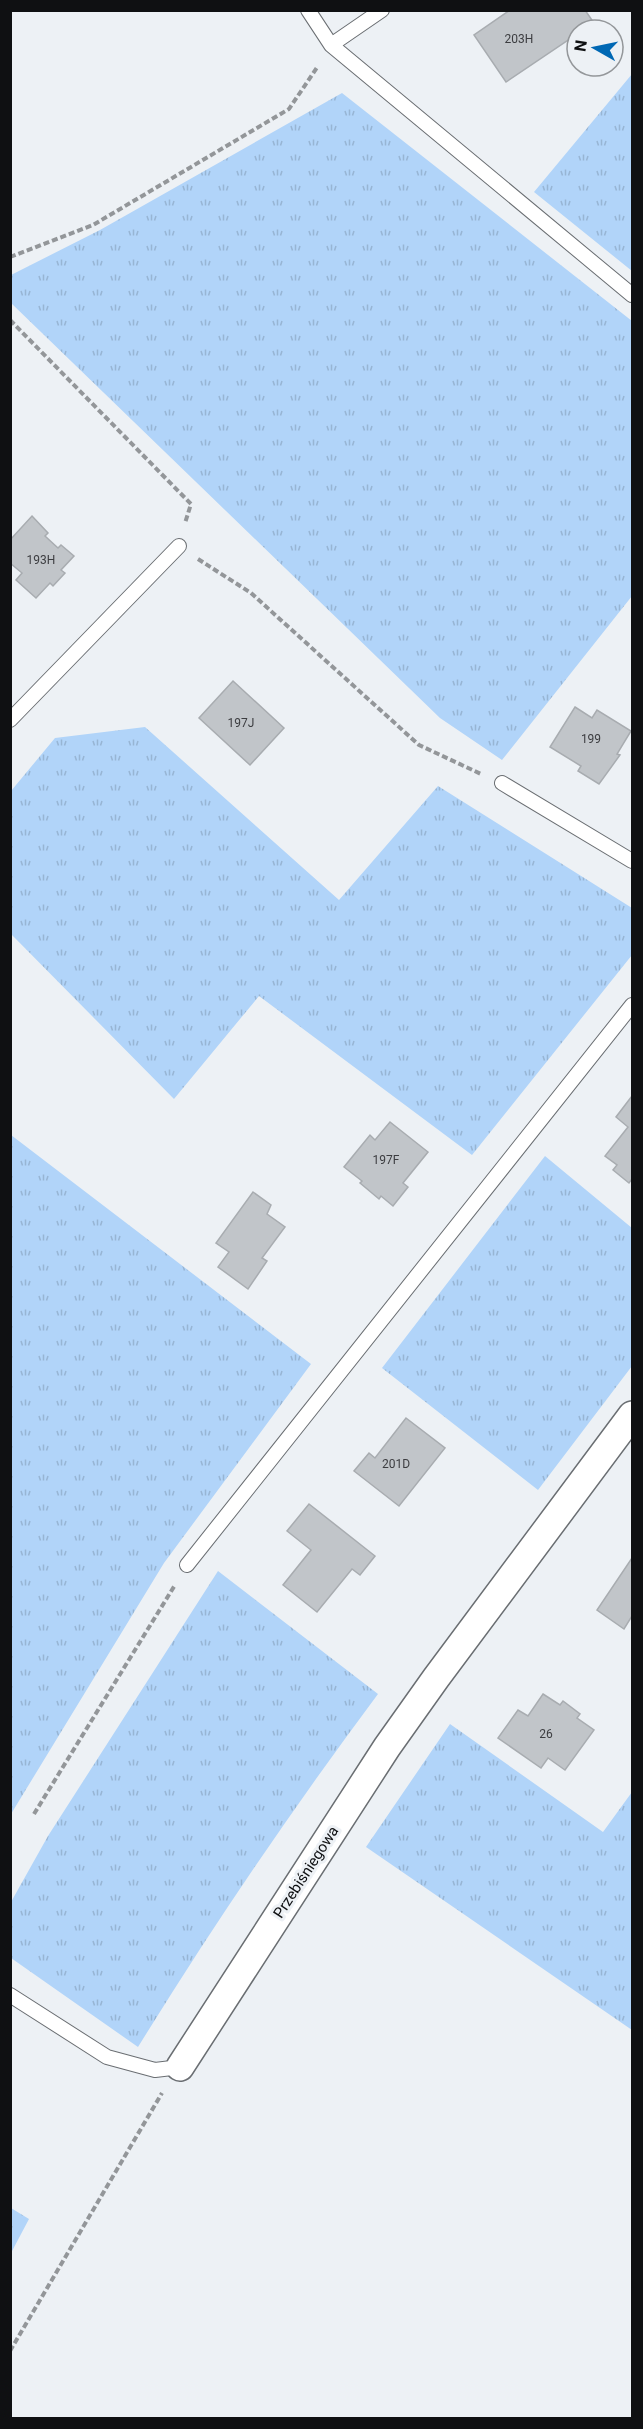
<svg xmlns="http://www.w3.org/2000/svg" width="643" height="2429" viewBox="0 0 643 2429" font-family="Roboto,sans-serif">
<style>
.grass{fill:url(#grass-tufts)}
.building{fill:#c1c5c9;stroke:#a8acb0;stroke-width:1.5}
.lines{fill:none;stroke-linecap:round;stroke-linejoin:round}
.service-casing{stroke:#6a6e72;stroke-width:16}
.minor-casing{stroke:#6a6e72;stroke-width:30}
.path{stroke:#939699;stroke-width:4;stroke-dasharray:6 3;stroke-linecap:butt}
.service{stroke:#fff;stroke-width:14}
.minor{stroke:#fff;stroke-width:27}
.labels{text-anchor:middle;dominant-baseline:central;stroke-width:6;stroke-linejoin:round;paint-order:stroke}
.number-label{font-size:12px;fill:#3c3d40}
.street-label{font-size:15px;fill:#0f1012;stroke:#edf1f5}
</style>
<defs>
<pattern id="grass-tufts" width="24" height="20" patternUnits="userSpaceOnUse" patternTransform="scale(1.5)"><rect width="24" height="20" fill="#b1d4f9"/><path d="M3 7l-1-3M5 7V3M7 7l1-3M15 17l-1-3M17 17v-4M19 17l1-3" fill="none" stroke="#97b5d4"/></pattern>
</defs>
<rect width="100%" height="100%" fill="#edf1f5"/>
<path class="grass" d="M 632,74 L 632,271 L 534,192 Z
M 342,93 L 632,321 L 632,596 L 502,760 L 440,718 L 11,303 L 11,275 L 100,230 Z
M 145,727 L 339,900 L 438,786 L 632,908 L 632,955 L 472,1155 L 259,996 L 174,1099 L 11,934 L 11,791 L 55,738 Z
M 11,1135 L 311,1364 L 164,1563 L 11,1814 Z
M 545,1156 L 632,1228 L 632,1366 L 538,1490 L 382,1368 Z
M 218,1571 L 378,1694 C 292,1809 213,1926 138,2047 L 11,1958 L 11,1902 L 48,1836 Z
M 450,1724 L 603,1832 L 632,1792 L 632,2030 L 366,1847 Z
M 11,2208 L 29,2219 L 11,2253 Z"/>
<path class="building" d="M 510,10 L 585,10 L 594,23 L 583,30 L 577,30 L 577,34 L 506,82 L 474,35 Z
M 32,516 L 48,533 L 45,536 L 58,548 L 61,545 L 74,556 L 61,570 L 65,573 L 53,586 L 50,583 L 36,598 L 16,580 L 22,573 L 10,563 L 10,540 Z
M 233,681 L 284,728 L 250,765 L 199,718 Z
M 575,707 L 592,718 L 597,710 L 631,731 L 617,754 L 620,755 L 599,784 L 578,771 L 581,766 L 550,747 Z
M 632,1096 L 632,1179 L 629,1183 L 613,1170 L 617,1165 L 605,1156 L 628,1127 L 616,1117 Z
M 390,1122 L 428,1152 L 403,1183 L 408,1187 L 393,1206 L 381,1196 L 379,1199 L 360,1183 L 362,1181 L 344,1167 L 370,1135 L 375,1140 Z
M 253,1192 L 271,1205 L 267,1214 L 285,1227 L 262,1258 L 267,1261 L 248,1289 L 218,1267 L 229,1252 L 216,1243 Z
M 406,1418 L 445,1448 L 399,1506 L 354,1471 L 369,1453 L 375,1458 Z
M 309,1504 L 375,1556 L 360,1575 L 352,1569 L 317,1612 L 283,1585 L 311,1550 L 287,1531 Z
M 632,1558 L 632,1616 L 624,1629 L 597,1610 Z
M 543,1694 L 560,1705 L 563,1701 L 580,1714 L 577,1718 L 594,1730 L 565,1770 L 548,1758 L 541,1768 L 498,1738 L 518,1710 L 528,1716 Z"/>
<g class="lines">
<g class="service-casing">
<path id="service" d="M 308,10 L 331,45 L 632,295
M 331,45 L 382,10
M 10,720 L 179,546
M 502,783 L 632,861
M 187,1565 L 632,1005
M 10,1995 L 107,2057 L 155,2070 L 180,2067"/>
</g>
<g class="minor-casing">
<path id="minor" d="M 180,2067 L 387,1747 L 436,1678 L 632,1415"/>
</g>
<path class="path" d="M 10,257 L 93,225 L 289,109 L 318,66
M 10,320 L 191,504 L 185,523
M 198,559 L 251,593 L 419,745 L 481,774
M 34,1814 L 175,1585
M 10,2351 L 162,2093"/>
<use href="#service" class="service"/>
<use href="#minor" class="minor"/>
</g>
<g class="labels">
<g class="number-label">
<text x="519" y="39">203H</text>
<text x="41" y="560">193H</text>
<text x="241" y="723">197J</text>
<text x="591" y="739">199</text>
<text x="386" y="1160">197F</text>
<text x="396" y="1464">201D</text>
<text x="546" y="1734">26</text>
</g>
<g class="street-label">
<text transform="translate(306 1872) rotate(-57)">Przebiśniegowa</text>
</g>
</g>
<rect width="643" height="2429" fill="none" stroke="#0f1012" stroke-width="24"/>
<g transform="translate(595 48) rotate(279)"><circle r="28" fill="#edf1f5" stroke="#94979a" stroke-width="1.5"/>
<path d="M0-4.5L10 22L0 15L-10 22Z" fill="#0068b4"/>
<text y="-9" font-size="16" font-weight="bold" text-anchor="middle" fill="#0f1012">N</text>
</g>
</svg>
